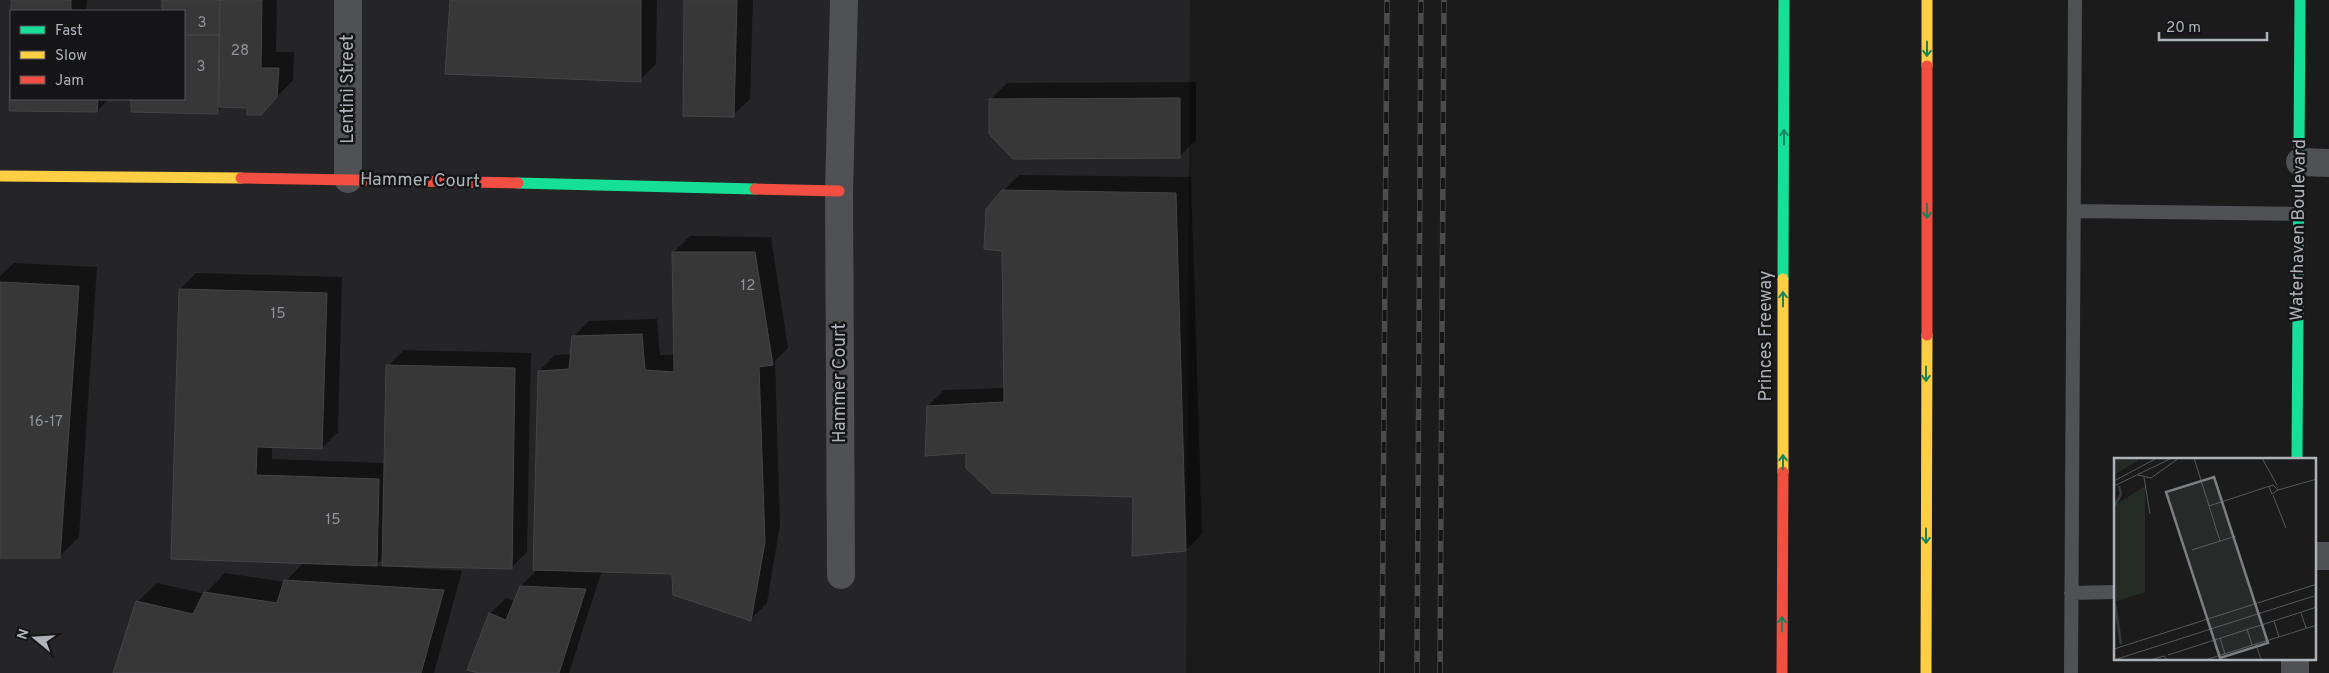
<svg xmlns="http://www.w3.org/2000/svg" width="2329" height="673" viewBox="0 0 2329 673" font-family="Overpass,sans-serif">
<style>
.built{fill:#252527;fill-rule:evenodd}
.shadow{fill:#0007;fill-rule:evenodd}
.building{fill:#373738;stroke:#444547}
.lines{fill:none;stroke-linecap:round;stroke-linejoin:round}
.lane{stroke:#505154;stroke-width:14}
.street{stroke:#505154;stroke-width:28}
.fast{stroke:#16e098;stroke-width:11}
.slow{stroke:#ffcf43;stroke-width:11}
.jam{stroke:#f24e42;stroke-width:11}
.rail-casing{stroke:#4c4c4e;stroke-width:5.5}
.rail{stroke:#151517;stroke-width:4;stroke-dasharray:11;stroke-linecap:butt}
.oneway{stroke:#16855e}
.labels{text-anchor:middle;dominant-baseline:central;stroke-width:5;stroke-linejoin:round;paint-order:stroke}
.number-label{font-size:15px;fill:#90949a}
.street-label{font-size:18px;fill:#aeb3ba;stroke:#151517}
.inset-river{fill:none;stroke:#333b40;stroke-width:2.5}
.inset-road{fill:none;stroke:#56585b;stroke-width:1}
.view{fill:#7b7e82;fill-opacity:0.15;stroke:#7b7e82;stroke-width:2.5}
.inset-edge{fill:none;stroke:#aeb3ba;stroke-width:2.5}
</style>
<rect width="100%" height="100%" fill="#1b1b1b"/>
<path class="built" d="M 0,0 L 1190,0 L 1186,673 L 0,673 ZM 11,11 L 184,11 L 184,99 L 11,99 Z"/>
<path class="shadow" d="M 12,0 L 87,0 L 86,11 L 12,11 Z
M 163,0 L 277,0 L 276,52 L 294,52 L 293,80 L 261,114 L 248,107 L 223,106 L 217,112 L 132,111 L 132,99 L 184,99 L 184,11 L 163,11 Z
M 452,0 L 657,0 L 656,64 L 640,80 Z
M 685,0 L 753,0 L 750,99 L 733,115 Z
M 11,75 L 11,99 L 109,99 L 97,111 L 11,110 Z
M 1196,82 L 1196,140 L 1180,156 L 990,100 L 1007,83 Z
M 1019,175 L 1191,177 L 1202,534 L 1186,550 L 1134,496 L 967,452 L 928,406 L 944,390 L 1005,388 L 1003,191 Z
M 690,236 L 771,237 L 788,348 L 775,361 L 780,525 L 767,603 L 751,619 L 673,572 L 602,570 L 569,673 L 482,673 L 490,614 L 506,598 L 515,601 L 521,586 L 538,569 L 539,371 L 555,355 L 571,354 L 573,337 L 589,321 L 657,319 L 660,355 L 675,355 L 674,252 Z
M 14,263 L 97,267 L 79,537 L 59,557 L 0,557 L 0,276 Z
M 196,273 L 342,277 L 338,432 L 322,448 L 272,446 L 272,459 L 386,463 L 388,366 L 404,350 L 531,353 L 527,552 L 511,568 L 398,565 L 398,567 L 462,571 L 434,673 L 114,673 L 137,602 L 157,583 L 205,594 L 225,573 L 285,582 L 304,562 L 172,558 L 180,289 ZM 384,557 L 384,566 L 375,566 Z"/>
<path class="building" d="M 11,0 L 71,0 L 71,11 L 11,11 L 11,33 Z
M 162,0 L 220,0 L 219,35 L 184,35 L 184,11 L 162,11 Z
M 220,0 L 262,0 L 261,68 L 279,68 L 277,97 L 261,115 L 247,115 L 247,108 L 219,107 Z
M 450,0 L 641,0 L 641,82 L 445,74 Z
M 684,0 L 737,0 L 734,117 L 683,116 Z
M 11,33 L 11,99 L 98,99 L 97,112 L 9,111 Z
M 184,35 L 219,35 L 218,114 L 131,112 L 131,99 L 184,99 Z
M 1180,98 L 1180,158 L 1013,159 L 989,134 L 989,99 Z
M 1002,190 L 1176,193 L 1186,551 L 1132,556 L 1133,497 L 992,493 L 966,468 L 966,453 L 925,456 L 927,406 L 1004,402 L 1002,251 L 984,249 L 986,209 Z
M 672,252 L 755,252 L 773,365 L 759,367 L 765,542 L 751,621 L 673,595 L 672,574 L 533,570 L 538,371 L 569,369 L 572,336 L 642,334 L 645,370 L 674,372 Z
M 0,282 L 79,286 L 60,558 L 0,558 Z
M 179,289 L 327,293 L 322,449 L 257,447 L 256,475 L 379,479 L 377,566 L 171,559 Z
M 386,365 L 515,368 L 512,569 L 382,566 Z
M 284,580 L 444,590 L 421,673 L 113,673 L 136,601 L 193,614 L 204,592 L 277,603 Z
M 520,586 L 586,589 L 559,673 L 478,673 L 467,670 L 489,613 L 506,620 Z"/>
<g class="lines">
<path class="lane" d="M 2075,211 L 2299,214
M 2071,593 L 2115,592
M 2071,673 L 2075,0"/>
<path class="street" d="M 2300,162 L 2329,163
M 348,179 L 348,0
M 2315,556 L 2329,556
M 841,575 L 839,191 L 844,0
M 2295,673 L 2295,659"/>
<path class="fast" d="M 518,183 L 755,189
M 1783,279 L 1784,0
M 2297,459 L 2300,0"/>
<path class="slow" d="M 1927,66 L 1927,0
M 0,176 L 241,178
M 1783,472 L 1783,279
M 1926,673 L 1927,335"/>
<path class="jam" d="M 241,178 L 518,183
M 755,189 L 839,191
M 1927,335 L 1927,66
M 1782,673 L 1783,472"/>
<g class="rail-casing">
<path id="rail" d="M 1382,673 L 1387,0
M 1417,673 L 1421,0
M 1440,673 L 1444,0"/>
</g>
<use href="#rail" class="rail"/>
</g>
<defs><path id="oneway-shaft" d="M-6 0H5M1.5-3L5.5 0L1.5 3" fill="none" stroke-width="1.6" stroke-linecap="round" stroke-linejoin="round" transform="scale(1.25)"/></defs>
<g class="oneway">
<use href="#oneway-shaft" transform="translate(1927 49) rotate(90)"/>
<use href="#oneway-shaft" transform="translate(1784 137) rotate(-90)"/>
<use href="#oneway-shaft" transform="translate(1927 211) rotate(90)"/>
<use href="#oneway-shaft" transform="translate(1783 299) rotate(-90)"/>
<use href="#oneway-shaft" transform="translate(1926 374) rotate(90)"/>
<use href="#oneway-shaft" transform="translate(1783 462) rotate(-90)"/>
<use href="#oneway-shaft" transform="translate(1926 536) rotate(90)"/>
<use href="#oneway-shaft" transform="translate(1782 624) rotate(-90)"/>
</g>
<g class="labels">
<g class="number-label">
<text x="202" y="23">3</text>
<text x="240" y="51">28</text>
<text x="201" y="67">3</text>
<text x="748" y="286">12</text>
<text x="278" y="314">15</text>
<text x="46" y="422">16-17</text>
<text x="333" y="520">15</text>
</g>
<g class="street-label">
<text transform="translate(348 89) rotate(-90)">Lentini Street</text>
<text transform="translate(420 181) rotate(1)">Hammer Court</text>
<text transform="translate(2299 230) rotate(-89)">Waterhaven Boulevard</text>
<text transform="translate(1766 336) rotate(-90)">Princes Freeway</text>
<text transform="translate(840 383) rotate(-90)">Hammer Court</text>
</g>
</g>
<g transform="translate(2114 458)">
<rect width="202" height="202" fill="#1b1b1b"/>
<path d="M 0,0 L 23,0 L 23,3 L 0,17 ZM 31,28 L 31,134 L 0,144 L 0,48 Z" fill="#252b25"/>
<path class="inset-river" d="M 0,49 L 7,36 L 5,28M 0,140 L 7,186"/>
<path class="inset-road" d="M 80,0 L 106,83M 148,0 L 163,27M 24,17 L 37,20 L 65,0M 30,19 L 36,56M 0,23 L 43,0M 0,28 L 58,0M 164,32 L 203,21M 159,37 L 172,70M 95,48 L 159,27 L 164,32 L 158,36 L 155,29M 78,92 L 122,78M 187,155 L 192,170M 160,163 L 165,179M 133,171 L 138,187M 106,180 L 111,196M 142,186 L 147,202M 0,191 L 203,126M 54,197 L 203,149M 0,202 L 203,137M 36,202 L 50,198 L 53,202M 91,202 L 203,167"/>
<path class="view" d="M 100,19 L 154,185 L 106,200 L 52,34 Z"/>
<rect width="202" height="202" class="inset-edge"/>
</g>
<rect x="10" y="10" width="175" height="90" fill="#151517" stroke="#525458"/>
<rect x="20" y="26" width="25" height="8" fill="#16e098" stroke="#525458"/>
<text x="55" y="35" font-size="15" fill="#aeb3ba">Fast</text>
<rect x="20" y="51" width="25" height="8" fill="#ffcf43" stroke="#525458"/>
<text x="55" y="60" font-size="15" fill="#aeb3ba">Slow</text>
<rect x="20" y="76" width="25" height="8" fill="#f24e42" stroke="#525458"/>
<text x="55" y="85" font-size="15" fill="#aeb3ba">Jam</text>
<g transform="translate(35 638) rotate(288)" stroke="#151517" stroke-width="4" paint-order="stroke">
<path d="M0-4L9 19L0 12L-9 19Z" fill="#aeb3ba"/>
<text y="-8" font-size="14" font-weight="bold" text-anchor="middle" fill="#aeb3ba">N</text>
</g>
<path d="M2159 32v8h108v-8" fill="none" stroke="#aeb3ba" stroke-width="2.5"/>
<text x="2166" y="32" font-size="15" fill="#aeb3ba" stroke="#151517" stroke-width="4" paint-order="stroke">20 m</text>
</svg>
